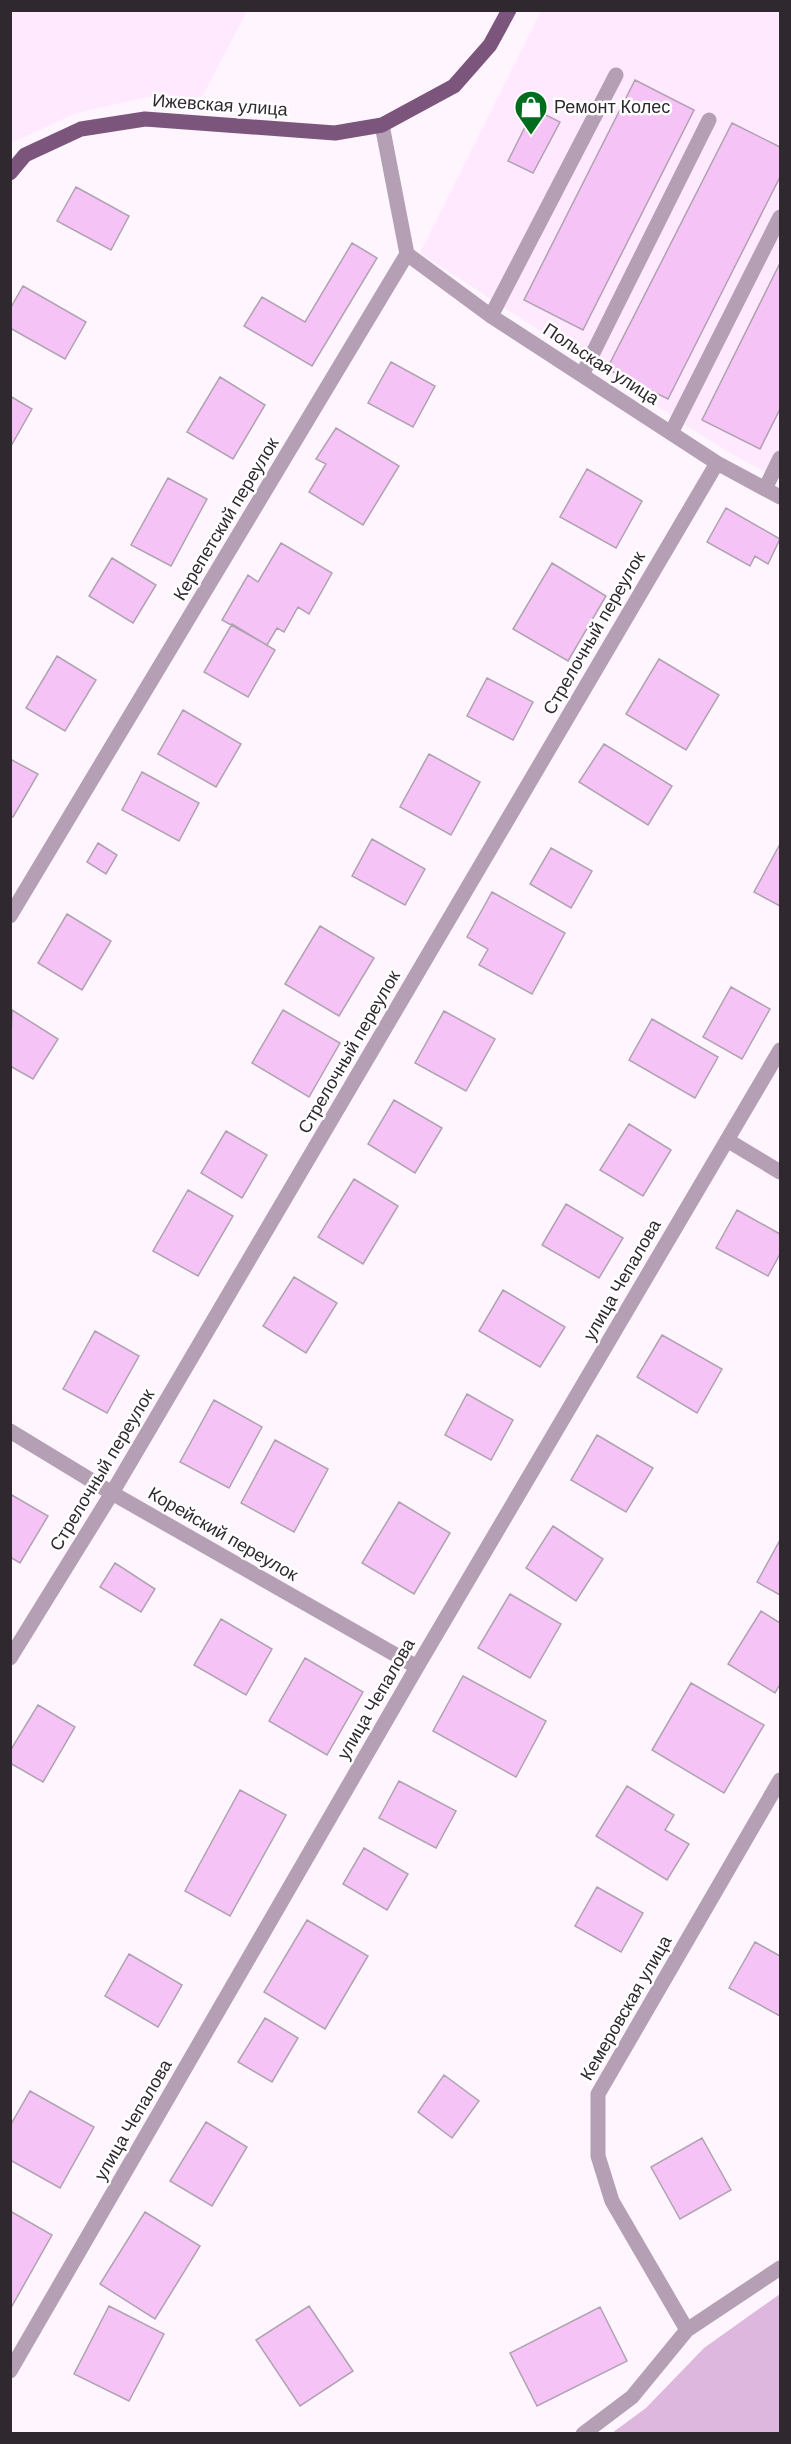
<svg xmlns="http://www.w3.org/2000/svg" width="791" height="2444" viewBox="0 0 791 2444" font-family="'DM Sans',sans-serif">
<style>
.built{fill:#fee9fe}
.green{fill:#ddb7dd}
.building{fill:#f6c3f7;stroke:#b0a2b0;stroke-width:1.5}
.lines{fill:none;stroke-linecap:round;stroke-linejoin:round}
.minor{stroke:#b59fb5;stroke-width:15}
.major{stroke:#7b557c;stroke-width:15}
.labels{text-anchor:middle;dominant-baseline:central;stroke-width:5;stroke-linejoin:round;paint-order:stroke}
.street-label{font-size:18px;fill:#2f292f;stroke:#fff}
.poi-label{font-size:18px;fill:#2f292f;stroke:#fff;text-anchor:start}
</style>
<rect width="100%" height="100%" fill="#fef5fe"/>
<path class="built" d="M 11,10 L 247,10 L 247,11 L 202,97 L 147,97 L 76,113 L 11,143 Z
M 541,11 L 780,11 L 780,480 L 723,449 L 420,253 Z"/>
<path class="green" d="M 780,2294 L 780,2433 L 612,2433 L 646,2408 L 704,2348 Z"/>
<path class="building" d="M 635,80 L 694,110 L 583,330 L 524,300 Z
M 534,109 L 560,122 L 533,173 L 508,161 Z
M 732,123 L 780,147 L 780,177 L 668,399 L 607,369 Z
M 76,187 L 129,216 L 111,250 L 57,221 Z
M 352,243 L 377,258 L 312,366 L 244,326 L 262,297 L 305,322 Z
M 780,263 L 780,409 L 760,449 L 702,420 Z
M 23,286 L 86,322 L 65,359 L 10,328 L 10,309 Z
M 391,362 L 435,386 L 413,427 L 368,403 Z
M 220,377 L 265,405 L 233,459 L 187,432 Z
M 10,396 L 32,409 L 11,446 L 10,446 Z
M 336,428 L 399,466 L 363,525 L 309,492 L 326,464 L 316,459 Z
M 587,469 L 642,501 L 616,548 L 560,517 Z
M 168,478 L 207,499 L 171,566 L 131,545 Z
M 726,508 L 780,539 L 768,564 L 755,556 L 750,566 L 707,542 Z
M 281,543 L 332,573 L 309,614 L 298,607 L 284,632 L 277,628 L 267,645 L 222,620 L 248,575 L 258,582 Z
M 112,558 L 156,585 L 133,623 L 89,596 Z
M 552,563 L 606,596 L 568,661 L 513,629 Z
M 232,624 L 275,650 L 248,697 L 204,672 Z
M 57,656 L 96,680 L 65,731 L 26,708 Z
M 659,659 L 719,695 L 686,750 L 626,714 Z
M 487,678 L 533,702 L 513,740 L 467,716 Z
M 183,710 L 241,744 L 216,787 L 158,754 Z
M 604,744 L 672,786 L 648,825 L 579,782 Z
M 429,754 L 480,782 L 451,835 L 400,807 Z
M 10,759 L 38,774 L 13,817 L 10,815 Z
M 142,772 L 199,803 L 179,841 L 122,810 Z
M 372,839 L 425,869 L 405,905 L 352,876 Z
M 98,843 L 117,855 L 106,874 L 87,862 Z
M 780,844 L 780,906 L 754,892 Z
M 551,848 L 592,871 L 571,908 L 530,884 Z
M 492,892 L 565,933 L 532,994 L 479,965 L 488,949 L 467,937 Z
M 67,914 L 111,941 L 82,990 L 38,963 Z
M 320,926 L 374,958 L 339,1016 L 285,984 Z
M 731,987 L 770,1009 L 742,1059 L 703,1037 Z
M 12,1010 L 58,1039 L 33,1079 L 10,1066 Z
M 283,1010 L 340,1043 L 309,1097 L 252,1063 Z
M 444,1011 L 495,1039 L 466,1091 L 415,1063 Z
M 652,1019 L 718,1057 L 695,1098 L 629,1060 Z
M 394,1100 L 442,1128 L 415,1173 L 368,1144 Z
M 629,1124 L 671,1150 L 643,1196 L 600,1170 Z
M 226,1131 L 267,1155 L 242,1198 L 201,1173 Z
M 354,1179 L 398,1206 L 363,1264 L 318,1237 Z
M 188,1190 L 233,1216 L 198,1276 L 153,1251 Z
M 566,1204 L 623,1238 L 599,1278 L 542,1245 Z
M 737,1210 L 780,1234 L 780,1254 L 768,1276 L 716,1248 Z
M 294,1277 L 337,1303 L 306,1353 L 263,1326 Z
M 503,1290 L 565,1327 L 540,1367 L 479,1331 Z
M 95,1331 L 139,1356 L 107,1413 L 63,1389 Z
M 662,1335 L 722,1369 L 697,1413 L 637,1377 Z
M 467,1394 L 513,1420 L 491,1460 L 445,1435 Z
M 214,1400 L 262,1427 L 229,1488 L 180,1462 Z
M 597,1435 L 653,1468 L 626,1512 L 571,1480 Z
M 275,1440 L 328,1469 L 294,1532 L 241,1503 Z
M 10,1494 L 48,1516 L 20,1563 L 10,1557 Z
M 399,1502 L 450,1533 L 414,1594 L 362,1563 Z
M 553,1526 L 603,1559 L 576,1601 L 526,1568 Z
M 780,1540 L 780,1595 L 757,1582 Z
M 115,1563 L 155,1589 L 141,1612 L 100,1587 Z
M 510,1594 L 561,1624 L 530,1678 L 478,1648 Z
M 761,1611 L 780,1623 L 780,1684 L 775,1693 L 728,1664 Z
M 221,1619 L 272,1649 L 246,1695 L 194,1665 Z
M 305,1658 L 363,1692 L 327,1755 L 269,1721 Z
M 463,1676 L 546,1721 L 516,1777 L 433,1731 Z
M 691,1683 L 764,1725 L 724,1793 L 652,1750 Z
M 38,1705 L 75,1727 L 43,1782 L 10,1763 L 10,1751 Z
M 399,1781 L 456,1811 L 436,1848 L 379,1818 Z
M 627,1786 L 674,1815 L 665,1830 L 689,1844 L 667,1880 L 596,1836 Z
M 240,1790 L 286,1815 L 230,1916 L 185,1891 Z
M 364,1848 L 408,1874 L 387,1910 L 343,1884 Z
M 597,1887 L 643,1913 L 621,1952 L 575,1926 Z
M 307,1920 L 368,1956 L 325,2029 L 264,1992 Z
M 755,1942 L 780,1956 L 780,2016 L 729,1988 Z
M 129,1954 L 182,1985 L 158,2027 L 105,1996 Z
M 265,2018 L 298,2038 L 272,2082 L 238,2062 Z
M 444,2075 L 479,2101 L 452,2138 L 418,2112 Z
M 30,2091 L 94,2127 L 60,2188 L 10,2160 L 10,2126 Z
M 206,2122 L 247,2147 L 212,2206 L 170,2181 Z
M 702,2138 L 731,2190 L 680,2219 L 651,2167 Z
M 10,2211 L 52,2235 L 12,2306 L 10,2305 Z
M 145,2212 L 200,2246 L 155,2319 L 100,2284 Z
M 109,2306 L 164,2334 L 129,2401 L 74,2374 Z
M 309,2306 L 353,2371 L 300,2406 L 256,2340 Z
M 600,2307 L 627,2361 L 537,2406 L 510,2353 Z"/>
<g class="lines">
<path class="minor" d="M 407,254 L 491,316 L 717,463 L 780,497
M 491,316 L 616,75
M 582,375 L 709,120
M 671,433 L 780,217
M 765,489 L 780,458
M 10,916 L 407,254 L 382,125
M 727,1140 L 780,1172
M 10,1431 L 112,1493 L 417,1667
M 10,1658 L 112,1493 L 717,463
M 687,2330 L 612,2201 L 598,2156 L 598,2094 L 780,1780
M 10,2371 L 417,1667 L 780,1050
M 583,2434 L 632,2397 L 687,2330 L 780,2268"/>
<path class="major" d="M 10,173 L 25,155 L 81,129 L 145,119 L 335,133 L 382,125 L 454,86 L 490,45 L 509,10"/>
</g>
<defs>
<g id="shop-pin" transform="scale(1.725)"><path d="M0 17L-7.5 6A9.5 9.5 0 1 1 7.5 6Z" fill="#006d1e" stroke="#fff"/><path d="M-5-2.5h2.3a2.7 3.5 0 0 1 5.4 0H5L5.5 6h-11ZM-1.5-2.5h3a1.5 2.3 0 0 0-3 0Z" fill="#fff"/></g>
</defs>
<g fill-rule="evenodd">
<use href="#shop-pin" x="531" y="107"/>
</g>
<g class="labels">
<g class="street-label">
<text transform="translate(220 105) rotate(4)">Ижевская улица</text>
<text transform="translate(601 364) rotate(33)">Польская улица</text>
<text transform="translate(226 519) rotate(-59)">Керепетский переулок</text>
<text transform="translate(594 633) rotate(-60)">Стрелочный переулок</text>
<text transform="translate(349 1052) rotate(-60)">Стрелочный переулок</text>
<text transform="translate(622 1280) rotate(-60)">улица Чепалова</text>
<text transform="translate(102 1470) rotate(-59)">Стрелочный переулок</text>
<text transform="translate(223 1534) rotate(30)">Корейский переулок</text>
<text transform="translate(376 1699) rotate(-60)">улица Чепалова</text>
<text transform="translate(626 2008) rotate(-60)">Кемеровская улица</text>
<text transform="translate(133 2120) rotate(-60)">улица Чепалова</text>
</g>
<g class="poi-label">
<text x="554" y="107">Ремонт Колес</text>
</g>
</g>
<rect width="791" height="2444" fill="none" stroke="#2f292f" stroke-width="24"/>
</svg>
